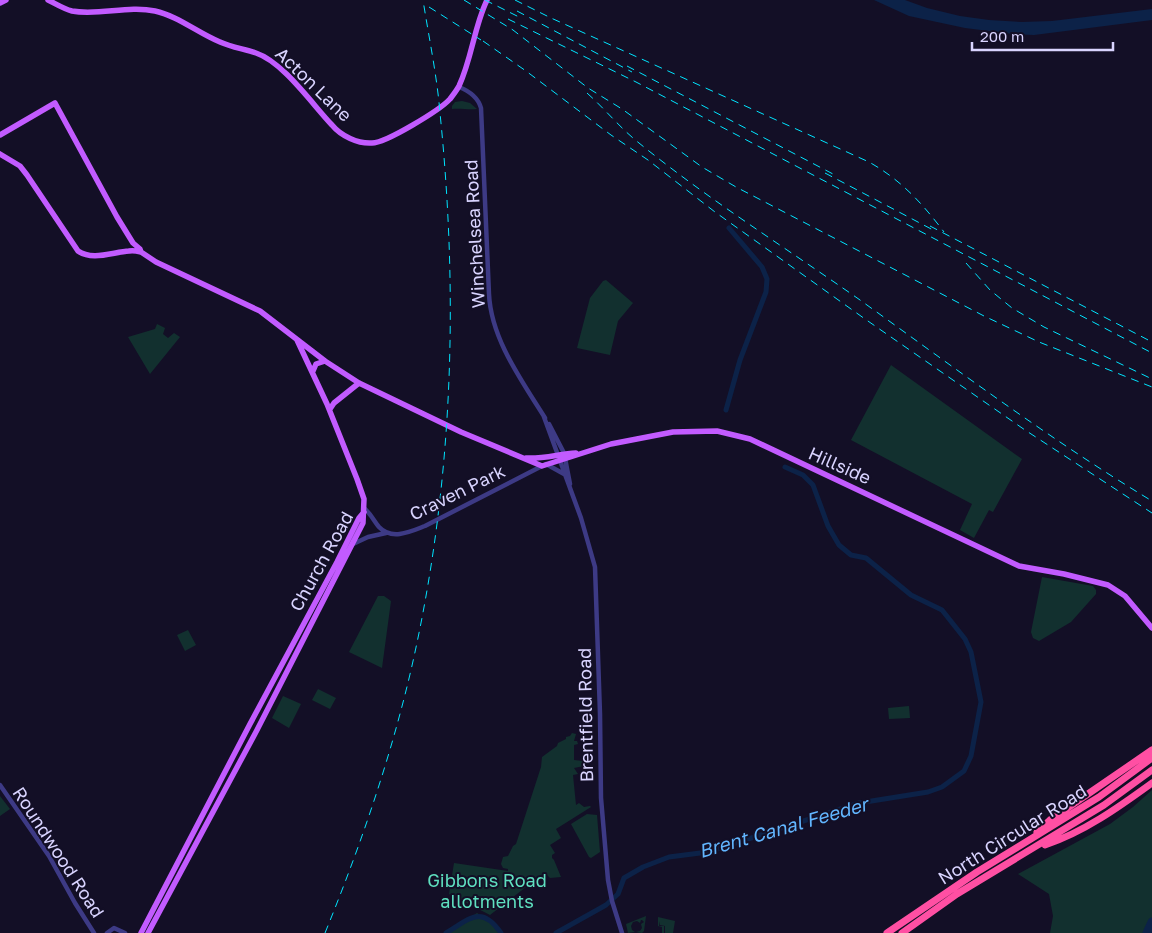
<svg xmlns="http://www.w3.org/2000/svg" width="1152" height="933" viewBox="0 0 1152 933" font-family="'Golos Text',sans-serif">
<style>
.green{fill:#12302f}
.water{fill:#0c2248}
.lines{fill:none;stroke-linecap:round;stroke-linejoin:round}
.canal{stroke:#0c2248;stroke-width:5}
.river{stroke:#0c2248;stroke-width:9}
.minor{stroke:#3d3a85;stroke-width:4.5}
.major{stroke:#c25bff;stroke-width:5.5}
.highway{stroke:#ff4fa3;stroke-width:7}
.rail{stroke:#00e5ff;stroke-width:1;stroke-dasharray:8 6;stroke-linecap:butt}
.labels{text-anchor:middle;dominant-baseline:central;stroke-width:4;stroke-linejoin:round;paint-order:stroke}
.street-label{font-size:18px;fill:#d9d4ff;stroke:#130f26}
.park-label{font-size:18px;fill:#5fe0c0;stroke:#130f26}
.water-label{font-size:19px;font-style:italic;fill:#62b6ff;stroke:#130f26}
</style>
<rect width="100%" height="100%" fill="#130f26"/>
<path class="green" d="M 462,101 L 470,103 L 477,109 C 468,110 461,108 452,109 L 452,106 L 455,102 Z
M 606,280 L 633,303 L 618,321 L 610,355 L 577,348 L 590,298 L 603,281 Z
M 157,324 L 165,328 L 163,334 L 168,338 L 174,333 L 180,337 L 150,374 L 128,337 L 155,329 Z
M 891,365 L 1022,459 L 993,512 L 989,510 L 974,538 L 960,530 L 972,504 L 851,440 Z
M 1042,577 L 1093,586 L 1096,590 L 1096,594 L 1071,622 L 1039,641 L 1033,638 L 1031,632 Z
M 378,596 L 384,596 L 391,601 L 382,668 L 349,652 Z
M 188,630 L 196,645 L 185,651 L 177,635 Z
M 318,689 L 336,698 L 330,709 L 312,700 Z
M 283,696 L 301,704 L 289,728 L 272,718 Z
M 909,706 L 910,718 L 889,719 L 888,708 Z
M 572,733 L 576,734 L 574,741 L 577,741 L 578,744 L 574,745 L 574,760 L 583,761 L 585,764 L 584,766 L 574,768 L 578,774 L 573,775 L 576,805 L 579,803 L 584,807 L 590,806 L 591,807 L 556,829 L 561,838 L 550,845 L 555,853 L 552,855 L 552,858 L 554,860 L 561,877 L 550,878 L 546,874 L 544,873 L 490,915 L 449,894 L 454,863 L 508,871 L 508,869 L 503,868 L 501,864 L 503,857 L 508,856 L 513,846 L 516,844 L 541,767 L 542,757 L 557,746 L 558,743 L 566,739 L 566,737 L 570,736 Z
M 1152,790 L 1152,933 L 1050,933 L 1053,916 L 1049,894 L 1018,874 L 1110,824 L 1133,807 Z
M 0,796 L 10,809 L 0,816 Z
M 587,814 L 597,815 L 600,852 L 591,858 L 589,857 L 571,824 Z
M 477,913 L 485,918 L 500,933 L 444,933 Z
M 646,916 L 644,931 L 642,933 L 636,932 L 640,931 L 642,928 L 641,924 L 644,922 L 642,920 L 641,920 L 640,923 L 637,921 L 633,922 L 631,926 L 632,930 L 635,932 L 628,933 L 626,924 Z
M 658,917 L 675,921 L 673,933 L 665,933 L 665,926 L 660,925 L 660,921 L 659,926 L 664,926 L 664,933 L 662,933 L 662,927 L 658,926 Z"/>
<path class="water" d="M 874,0 L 905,0 L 927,8 L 960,16 L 989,20 L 1022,22 L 1052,21 L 1152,9 L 1152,20 L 1034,35 L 1013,34 L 965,28 L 909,16 Z"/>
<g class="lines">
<path class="canal" d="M 726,410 L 740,360 L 766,292 L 767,279 L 762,267 L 729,228
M 446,933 C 470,919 481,904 501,933
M 556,933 L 606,905 L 618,894 L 624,878 L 643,867 L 669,857 L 708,852 L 859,803 L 928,792 L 942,787 L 964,771 L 971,756 L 981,702 L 971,652 L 965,639 L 942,610 L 911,595 L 866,558 L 851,555 L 839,545 L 828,526 L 813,485 L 803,475 L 785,467"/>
<path class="river" d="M 1147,933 L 1152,922"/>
<path class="minor" d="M 459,87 C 469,91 478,97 481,108 L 489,294 C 491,339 522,381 545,418
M 544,417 L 581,518 L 595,567 L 600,714 L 601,798 L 608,880 L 612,901 L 622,933
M 549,424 L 564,453 L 570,484
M 546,464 L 564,474
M 364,508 C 371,514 374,521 379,527 C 392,541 412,531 425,526 L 542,466
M 353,544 L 368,537 L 386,533
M 0,785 L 49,856 L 75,903 L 94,933
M 107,933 L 114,928 L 125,933"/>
<path class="major" d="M 48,0 C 56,4 64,9 72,11 C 99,16 128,5 155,11 C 178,16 198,33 220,42 C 231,47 244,49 256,53 C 283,62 312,104 332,125 C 341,136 358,144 372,143 C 386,143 440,110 450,99 C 453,95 457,90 459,86 C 472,58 474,27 487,0
M 0,3 L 6,0
M 0,135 L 55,103 L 117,217 L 133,243 L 140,249 L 141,252 L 156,262 L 260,311 L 325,361 L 359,383 L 461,432 L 542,466 L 611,444 L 673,432 L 717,431 L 750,439 L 1019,566 L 1064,574 L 1108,585 L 1125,596 L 1152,628
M 0,154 L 20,166 L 27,175 L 78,251 C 92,261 113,252 129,251 C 133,250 137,251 141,252
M 313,371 L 316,364 L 325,361
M 330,409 L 334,403 L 359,383
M 526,458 C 544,459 559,454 576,453
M 141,933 L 250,724 L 337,562 L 359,518 L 364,512
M 148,933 L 257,730 L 363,523 L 364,499 L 357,479 L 327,404 L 297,340"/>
<path class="highway" d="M 1037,832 L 1050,820 L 1152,750
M 1045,845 C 1084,832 1119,807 1152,783
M 887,933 L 977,872 L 1099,797 L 1152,758
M 902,933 L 957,894 L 1104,805 L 1152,770"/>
<path class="rail" d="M 464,0 L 513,30 L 588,88 L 622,109 L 702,167 L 736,187 L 984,316 L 1039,342 L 1152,387
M 485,0 L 521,18
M 515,0 L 551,18 L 869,162 C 901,180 922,203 944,232
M 429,7 L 481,40
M 517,11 L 632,72
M 508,19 L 636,82 L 1152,353
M 483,41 L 526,71 L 611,135 L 648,160 L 715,212 L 865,319 L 1025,430 L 1152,513
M 627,66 L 833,174
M 587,93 C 605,109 620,128 639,143 C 709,200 786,248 860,300 C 956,369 1051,440 1152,501
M 825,173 L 935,231
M 930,226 L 1152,342
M 966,263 L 990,290 L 1012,308 L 1044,327 L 1152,379
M 325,933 C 360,847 390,760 411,670 C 453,487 459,300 440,113 C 437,76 429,38 423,0"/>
</g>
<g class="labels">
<g class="street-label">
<text transform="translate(314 84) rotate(44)">Acton Lane</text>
<text transform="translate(474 234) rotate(-93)">Winchelsea Road</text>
<text transform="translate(840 465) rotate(24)">Hillside</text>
<text transform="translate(457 492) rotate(-26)">Craven Park</text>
<text transform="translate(321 561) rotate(-61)">Church Road</text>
<text transform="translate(585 715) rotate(-91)">Brentfield Road</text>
<text transform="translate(1012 834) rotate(-32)">North Circular Road</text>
<text transform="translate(59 852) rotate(57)">Roundwood Road</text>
</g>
<g class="park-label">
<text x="487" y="880">Gibbons Road<tspan x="487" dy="21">allotments</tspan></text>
</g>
<g class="water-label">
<text transform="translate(783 827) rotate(-16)">Brent Canal Feeder</text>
</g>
</g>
<path d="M972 42v8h141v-8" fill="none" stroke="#d9d4ff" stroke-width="2.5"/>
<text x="980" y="42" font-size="15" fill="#d9d4ff" stroke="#130f26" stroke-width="4" paint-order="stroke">200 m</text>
</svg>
